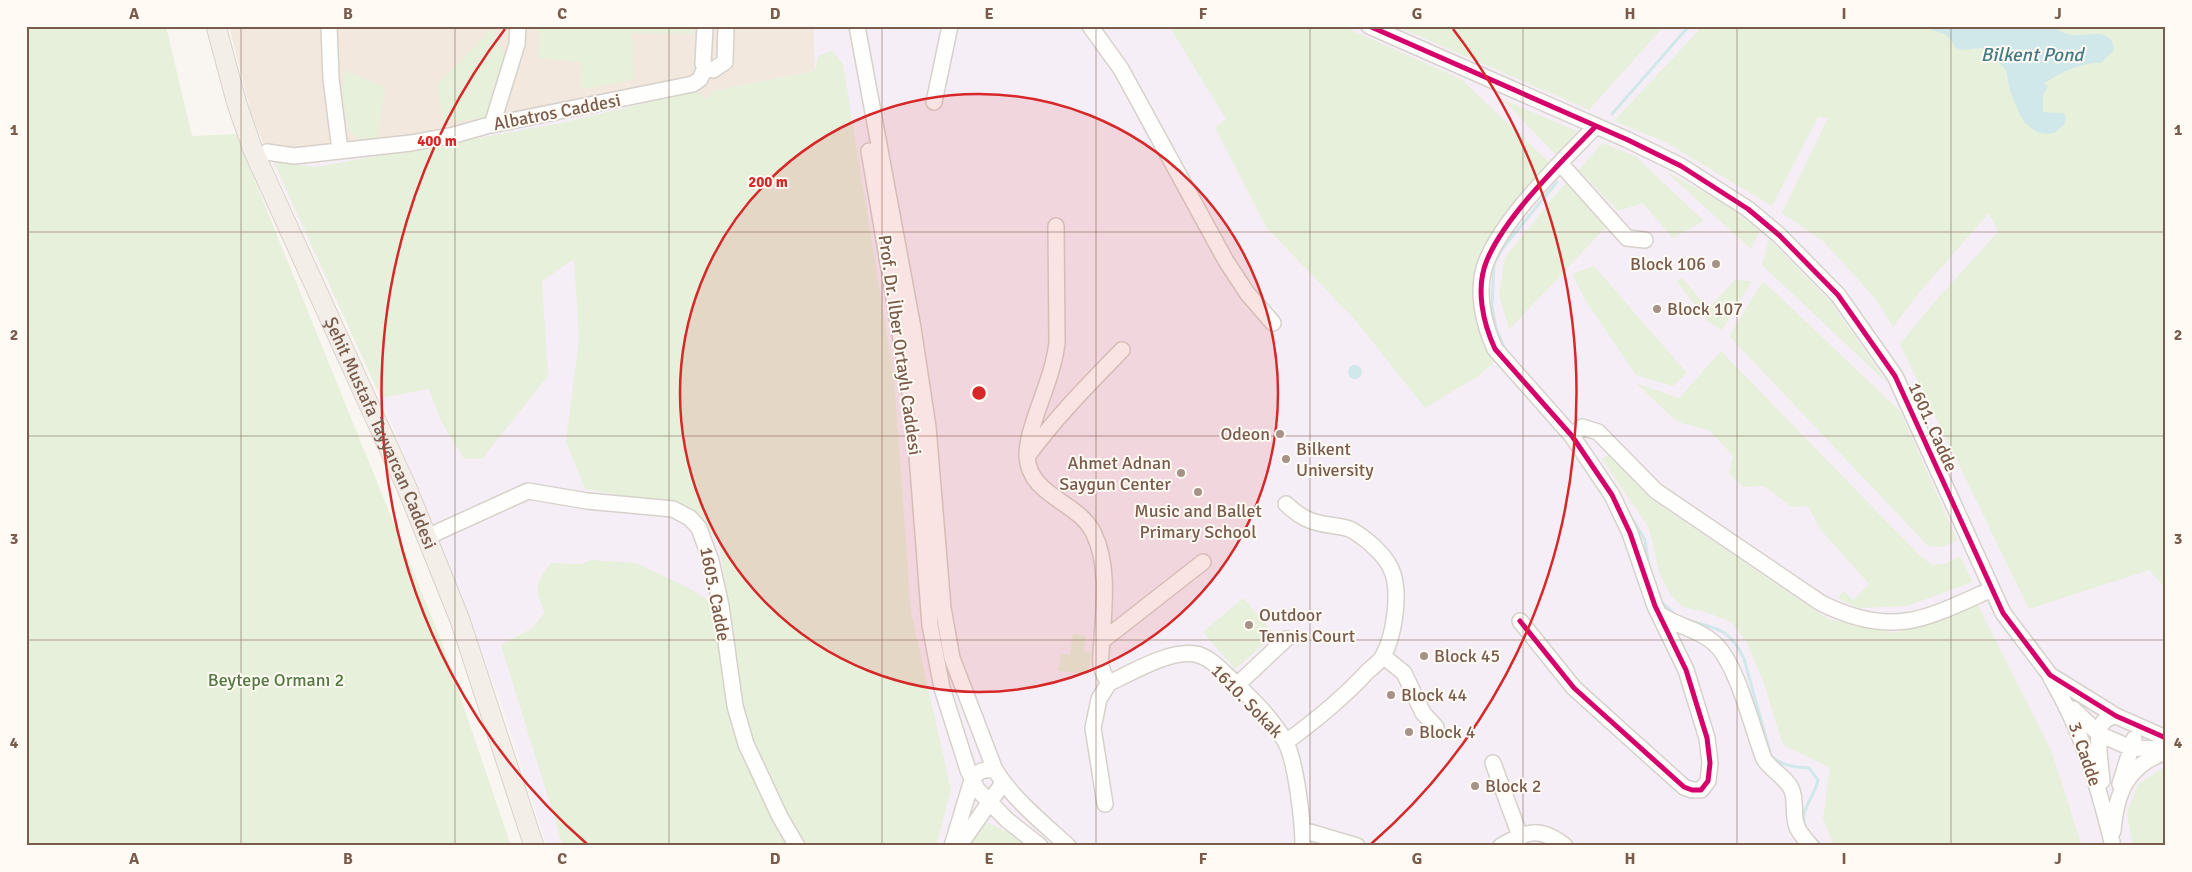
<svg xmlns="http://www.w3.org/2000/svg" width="2192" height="872" viewBox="0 0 2192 872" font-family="Signika,sans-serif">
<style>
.residential{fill:#f2e8de}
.education{fill:#f6eef6}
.green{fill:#e7f0db}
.water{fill:#d0e8ea}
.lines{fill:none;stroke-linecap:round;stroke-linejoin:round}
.stream{stroke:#d0e8ea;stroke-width:3}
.minor-casing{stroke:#d7d1cb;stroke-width:18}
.major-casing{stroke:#dad1cc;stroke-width:21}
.minor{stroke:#fefefd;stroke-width:15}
.major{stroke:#f3eee8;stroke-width:19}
.cycleway-casing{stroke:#fffaf3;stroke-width:8}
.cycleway{stroke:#d6006c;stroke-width:5}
.grid{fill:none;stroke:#7a5c4d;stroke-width:1;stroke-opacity:0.55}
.ring{fill:none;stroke:#d62828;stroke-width:2.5}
.poi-dot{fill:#a69286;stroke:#fffaf3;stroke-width:2}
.labels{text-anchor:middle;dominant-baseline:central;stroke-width:4;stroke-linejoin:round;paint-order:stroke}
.street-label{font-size:18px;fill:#7a5c4d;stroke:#fffaf3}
.poi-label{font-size:18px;fill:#7a5c4d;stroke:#fffaf3;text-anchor:start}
.park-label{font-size:18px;fill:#537a41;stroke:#fffaf3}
.water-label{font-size:19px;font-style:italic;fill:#437c86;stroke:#fffaf3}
.centre{fill:#d62828;stroke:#fffaf3;stroke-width:2.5}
.ring-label{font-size:15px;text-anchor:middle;font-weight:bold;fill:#d62828;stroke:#fffaf3;stroke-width:4;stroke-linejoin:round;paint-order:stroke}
.neatline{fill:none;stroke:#7a5c4d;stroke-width:2}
.grid-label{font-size:16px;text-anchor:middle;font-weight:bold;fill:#7a5c4d}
</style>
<rect width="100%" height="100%" fill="#f9f5f0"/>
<path class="residential" d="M 229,26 L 814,26 L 815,71 L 714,91 L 707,99 L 316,163 L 285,161 L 270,159 L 252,116 Z"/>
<path class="education" d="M 814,26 L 2166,26 L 2166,846 L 547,846 L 500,700 L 430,519 L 381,398 L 270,159 L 316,163 L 514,129 L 697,91 L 707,99 L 714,91 L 815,71 Z"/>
<path class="green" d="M 26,26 L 166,26 L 192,136 L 236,134 L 441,640 L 511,846 L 26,846 Z
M 539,26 L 694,26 L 693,34 L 632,33 L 634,80 L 581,89 L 582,62 L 538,58 Z
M 1169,26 L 1342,26 L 1461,79 L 1550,163 L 1489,237 L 1474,270 L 1472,299 L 1482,340 L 1497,360 L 1477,377 L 1425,408 L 1356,321 L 1266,227 L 1215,127 L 1226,119 Z
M 1396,26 L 1664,26 L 1589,110 Z
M 1695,26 L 2166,26 L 2166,589 L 2149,570 L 2029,609 L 1900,344 L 1937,299 L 1998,232 L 1989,213 L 1918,294 L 1893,327 L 1875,298 L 1823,241 L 1782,213 L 1828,118 L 1818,117 L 1772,206 L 1665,142 L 1614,121 L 1699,30 Z
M 492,28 L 505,59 L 485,118 L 444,122 L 437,85 Z
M 832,51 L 843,64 L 894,379 L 911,612 L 951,790 L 936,846 L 563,846 L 501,645 L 532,628 L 545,612 C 534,590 535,582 551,563 L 581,564 L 591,560 L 636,563 L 689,588 L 729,614 L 719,542 L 687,507 L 585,489 L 566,441 L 579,339 L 574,259 L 542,281 L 548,376 L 482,459 L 464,459 L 441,421 L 429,389 L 381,398 L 274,162 L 316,167 L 561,123 L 697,91 L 707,99 L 714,91 L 815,71 L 818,56 Z
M 346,70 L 385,88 L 377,139 L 360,138 L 349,133 L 342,91 Z
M 1502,99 L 1577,131 L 1557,156 Z
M 1602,143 L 1635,156 L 1704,221 L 1672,238 L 1643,203 L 1618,211 L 1579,170 Z
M 1665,171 L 1724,203 L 1760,231 L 1751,249 Z
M 1567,181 L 1608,225 L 1509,330 L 1499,295 L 1505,257 Z
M 1769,239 L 1830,301 L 1888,384 L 1762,265 Z
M 1594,266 L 1687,373 L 1673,386 L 1636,375 L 1586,301 L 1572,274 Z
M 1682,278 L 1708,308 L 1735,280 L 1752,281 L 1722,330 L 1708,322 L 1677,282 Z
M 1763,281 L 1900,411 L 1957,540 L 1942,547 L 1928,546 L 1729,336 Z
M 1721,351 L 1919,555 L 1932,565 L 1945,564 L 1960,556 L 1973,582 L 1907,606 L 1859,608 L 1837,598 L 1844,591 L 1853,600 L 1869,584 L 1820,529 L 1808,506 L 1792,507 L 1764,486 L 1744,487 L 1729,474 L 1733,456 L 1709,430 L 1677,422 L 1636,383 L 1679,398 Z
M 1608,455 L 1651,499 L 1828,619 L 1896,633 L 1978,605 L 2051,750 L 2082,846 L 1834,846 L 1823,818 L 1830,768 L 1783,745 L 1763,681 L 1746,641 L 1731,622 L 1706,612 L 1683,607 L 1670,594 L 1659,572 L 1649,528 L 1602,459 Z
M 1243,598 L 1275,635 L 1235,669 L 1203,632 Z
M 1073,634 L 1086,636 L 1084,651 L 1091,652 L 1088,674 L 1058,671 L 1061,654 L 1070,655 Z
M 2166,766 L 2166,846 L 2133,846 L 2127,814 L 2137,785 Z
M 988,823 L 1014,835 L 1027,846 L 963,846 L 971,832 Z"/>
<path class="water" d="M 1921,26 L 2053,26 C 2059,31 2066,35 2075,35 C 2089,36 2112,27 2114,50 L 2101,63 C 2083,62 2058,73 2044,84 L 2048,86 L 2043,95 L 2043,112 L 2063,113 L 2066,117 L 2064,125 L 2056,132 L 2048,134 L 2039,133 L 2031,128 L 2024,122 L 2019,113 L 2010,91 L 2006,70 L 1997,61 L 1981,48 L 1963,50 L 1956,48 L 1947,35 Z
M1348 372a7 7 0 1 1 14 0a7 7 0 1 1-14 0Z"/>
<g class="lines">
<path class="stream" d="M 1612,114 L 1689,26
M 1505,349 L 1496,329 L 1492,306 L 1494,264 L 1502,249 L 1557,182
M 1625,507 L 1645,540 L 1649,567
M 1661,601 L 1674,614
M 1686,620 C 1716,628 1730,628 1744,659 L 1771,756 C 1782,766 1794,767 1809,768 L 1818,780 C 1816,795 1797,812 1806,828 C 1810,835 1817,840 1822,846"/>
<g class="minor-casing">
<path id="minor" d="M 329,26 L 331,79 L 340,150
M 705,26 L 703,64 L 705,68 L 713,70 L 725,62 L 726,26
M 857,26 L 913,328 L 928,427 L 943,608 L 952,658 L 995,770 C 1014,800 1042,822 1068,846
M 1090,26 L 1121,69 L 1226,261 L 1247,293 L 1273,323
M 1369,26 L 1628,140 L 1681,166 L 1748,209 L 1779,235 L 1838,295 L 1895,376 L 2003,613 L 2050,675 L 2116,716 L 2166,738
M 934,102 L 950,26
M 492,125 L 517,44 L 518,26
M 869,151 L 914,416 L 930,625 L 942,688 L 968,770 L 977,789 L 1007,820 L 1040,846
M 267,152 L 294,156 L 411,143 L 454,135 L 486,126 L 693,84 L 700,79 L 705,68
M 1560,163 L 1627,238 L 1645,240
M 1056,226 L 1057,343 C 1054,367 1045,389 1037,412 C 1032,427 1027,441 1027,456 C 1029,497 1079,501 1094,534 C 1109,565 1104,607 1102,640 C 1101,659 1097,665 1109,683
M 1572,436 L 1582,427 L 1598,432 L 1656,491 L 1821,603 C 1847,616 1877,625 1906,621 C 1932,618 1967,600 1992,589
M 1027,457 C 1055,418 1089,384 1122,350
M 427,537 L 528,491 L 587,501 L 673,509 L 690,518 L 699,528 L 711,561 L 721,606 L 735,706 L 746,744 L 780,817 L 797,846
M 1659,614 C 1676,626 1699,629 1714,643 C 1737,663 1752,728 1764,759 C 1771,770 1784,776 1791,788 C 1797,800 1792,815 1797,827 C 1800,834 1806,840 1811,846
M 1520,621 L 1574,688 L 1684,787 L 1692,790 L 1701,790 L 1708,781 L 1710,763 L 1707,738 L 1686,670 L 1655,606 L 1630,533 L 1612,495 L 1572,436 L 1495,349 C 1483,323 1475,288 1487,260 C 1506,215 1561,162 1595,127
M 1102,641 L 1203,562
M 1383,656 L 1404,673 L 1423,713 L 1436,727
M 2051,678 C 2083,733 2097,782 2112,842
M 1109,683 C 1133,672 1169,650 1195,654 C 1209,656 1222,671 1232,680 C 1251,698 1272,718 1285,741 C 1296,760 1303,823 1303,846
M 1237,685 L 1286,639
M 2073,709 L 2099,734 L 2131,748 L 2164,749
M 1286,742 C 1315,721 1343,698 1367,672 C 1372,667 1380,662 1383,656 C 1394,637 1400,595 1393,574 C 1388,557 1369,541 1355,532 C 1347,526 1338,527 1330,525 C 1311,523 1300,517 1286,504
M 1493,763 L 1520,836
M 2102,781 C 2101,768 2095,734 2102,724 C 2106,718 2111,717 2116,716
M 2120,784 L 2134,739
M 1105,804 L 1093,728 L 1099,699 L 1109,683
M 1303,830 L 1357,846
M 2113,831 C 2116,793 2127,765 2166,752
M 952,846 L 972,780 C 978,770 984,769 995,770
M 959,846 L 1003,783
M 1501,846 C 1527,831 1540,826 1565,846"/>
</g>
<g class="major-casing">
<g id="major">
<path id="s1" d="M 216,26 L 237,104 L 253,150 L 407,488 L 460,620 L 534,846"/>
</g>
</g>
<use href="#minor" class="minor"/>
<use href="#major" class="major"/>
<g class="cycleway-casing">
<path id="cycleway" d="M 1369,26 L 1628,140 L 1681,166 L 1748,209 L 1779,235 L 1838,295 L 1895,376 L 2003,613 L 2050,675 L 2116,716 L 2166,738
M 1520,621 L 1574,688 L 1684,787 L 1692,790 L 1701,790 L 1708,781 L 1710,763 L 1707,738 L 1686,670 L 1655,606 L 1630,533 L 1612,495 L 1572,436 L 1495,349 C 1483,323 1475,288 1487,260 C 1506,215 1561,162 1595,127"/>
</g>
<use href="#cycleway" class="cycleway"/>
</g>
<path class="grid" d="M 241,26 L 241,846M 455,26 L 455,846M 669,26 L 669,846M 882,26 L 882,846M 1096,26 L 1096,846M 1310,26 L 1310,846M 1523,26 L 1523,846M 1737,26 L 1737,846M 1951,26 L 1951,846M 26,232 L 2166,232M 26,436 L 2166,436M 26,640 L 2166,640"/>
<circle cx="979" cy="393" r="299" fill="#d62828" fill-opacity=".12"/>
<g class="ring">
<circle cx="979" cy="393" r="299"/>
<path d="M587 844A598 598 0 0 1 505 29M1453 29A598 598 0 0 1 1371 844"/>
</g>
<g class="poi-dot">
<circle cx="1716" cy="264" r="5"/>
<circle cx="1657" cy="309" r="5"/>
<circle cx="1280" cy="434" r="5"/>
<circle cx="1286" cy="459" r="5"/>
<circle cx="1181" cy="473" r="5"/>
<circle cx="1198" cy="492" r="5"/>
<circle cx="1249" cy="625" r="5"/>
<circle cx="1424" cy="656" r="5"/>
<circle cx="1391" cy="695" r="5"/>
<circle cx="1409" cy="732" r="5"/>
<circle cx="1475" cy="786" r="5"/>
</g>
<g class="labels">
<g class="street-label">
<text transform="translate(557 112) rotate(-11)">Albatros Caddesi</text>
<text transform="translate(900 345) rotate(82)">Prof. Dr. İlber Ortaylı Caddesi</text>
<text transform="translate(1933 427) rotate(66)">1601. Cadde</text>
<text stroke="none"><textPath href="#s1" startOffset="440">Şehit Mustafa Tayyarcan Caddesi</textPath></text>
<text transform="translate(715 594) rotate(79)">1605. Cadde</text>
<text transform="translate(1247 701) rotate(46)">1610. Sokak</text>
<text transform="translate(2085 754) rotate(71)">3. Cadde</text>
</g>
<g class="poi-label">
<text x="1706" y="264" text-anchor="end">Block 106</text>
<text x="1667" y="309">Block 107</text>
<text x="1270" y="434" text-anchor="end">Odeon</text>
<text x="1296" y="449">Bilkent<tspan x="1296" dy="21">University</tspan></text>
<text x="1171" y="463" text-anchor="end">Ahmet Adnan<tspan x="1171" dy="21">Saygun Center</tspan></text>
<text x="1198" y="511" text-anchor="middle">Music and Ballet<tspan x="1198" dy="21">Primary School</tspan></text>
<text x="1259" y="615">Outdoor<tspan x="1259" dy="21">Tennis Court</tspan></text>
<text x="1434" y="656">Block 45</text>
<text x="1401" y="695">Block 44</text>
<text x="1419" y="732">Block 4</text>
<text x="1485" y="786">Block 2</text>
</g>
<g class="park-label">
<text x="276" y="680">Beytepe Ormanı 2</text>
</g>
<g class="water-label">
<text x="2032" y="55">Bilkent Pond</text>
</g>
</g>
<circle cx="979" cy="393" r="8" class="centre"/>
<g class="ring-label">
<text x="437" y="146">400 m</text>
<text x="768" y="187">200 m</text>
</g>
<rect width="2192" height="872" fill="none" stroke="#fffaf3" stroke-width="55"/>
<rect x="28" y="28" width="2136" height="816" class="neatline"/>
<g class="grid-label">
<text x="134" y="19">A</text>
<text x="348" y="19">B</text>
<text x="562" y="19">C</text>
<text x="775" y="19">D</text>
<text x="989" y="19">E</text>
<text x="1203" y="19">F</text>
<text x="1417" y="19">G</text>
<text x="1630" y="19">H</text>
<text x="1844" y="19">I</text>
<text x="2058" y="19">J</text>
<text x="14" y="135">1</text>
<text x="2178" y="135">1</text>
<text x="14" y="340">2</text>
<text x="2178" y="340">2</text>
<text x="14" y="544">3</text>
<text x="2178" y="544">3</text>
<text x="14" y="748">4</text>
<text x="2178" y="748">4</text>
<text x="134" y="864">A</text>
<text x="348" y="864">B</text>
<text x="562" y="864">C</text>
<text x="775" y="864">D</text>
<text x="989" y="864">E</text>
<text x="1203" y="864">F</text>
<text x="1417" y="864">G</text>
<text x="1630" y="864">H</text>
<text x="1844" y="864">I</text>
<text x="2058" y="864">J</text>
</g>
</svg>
